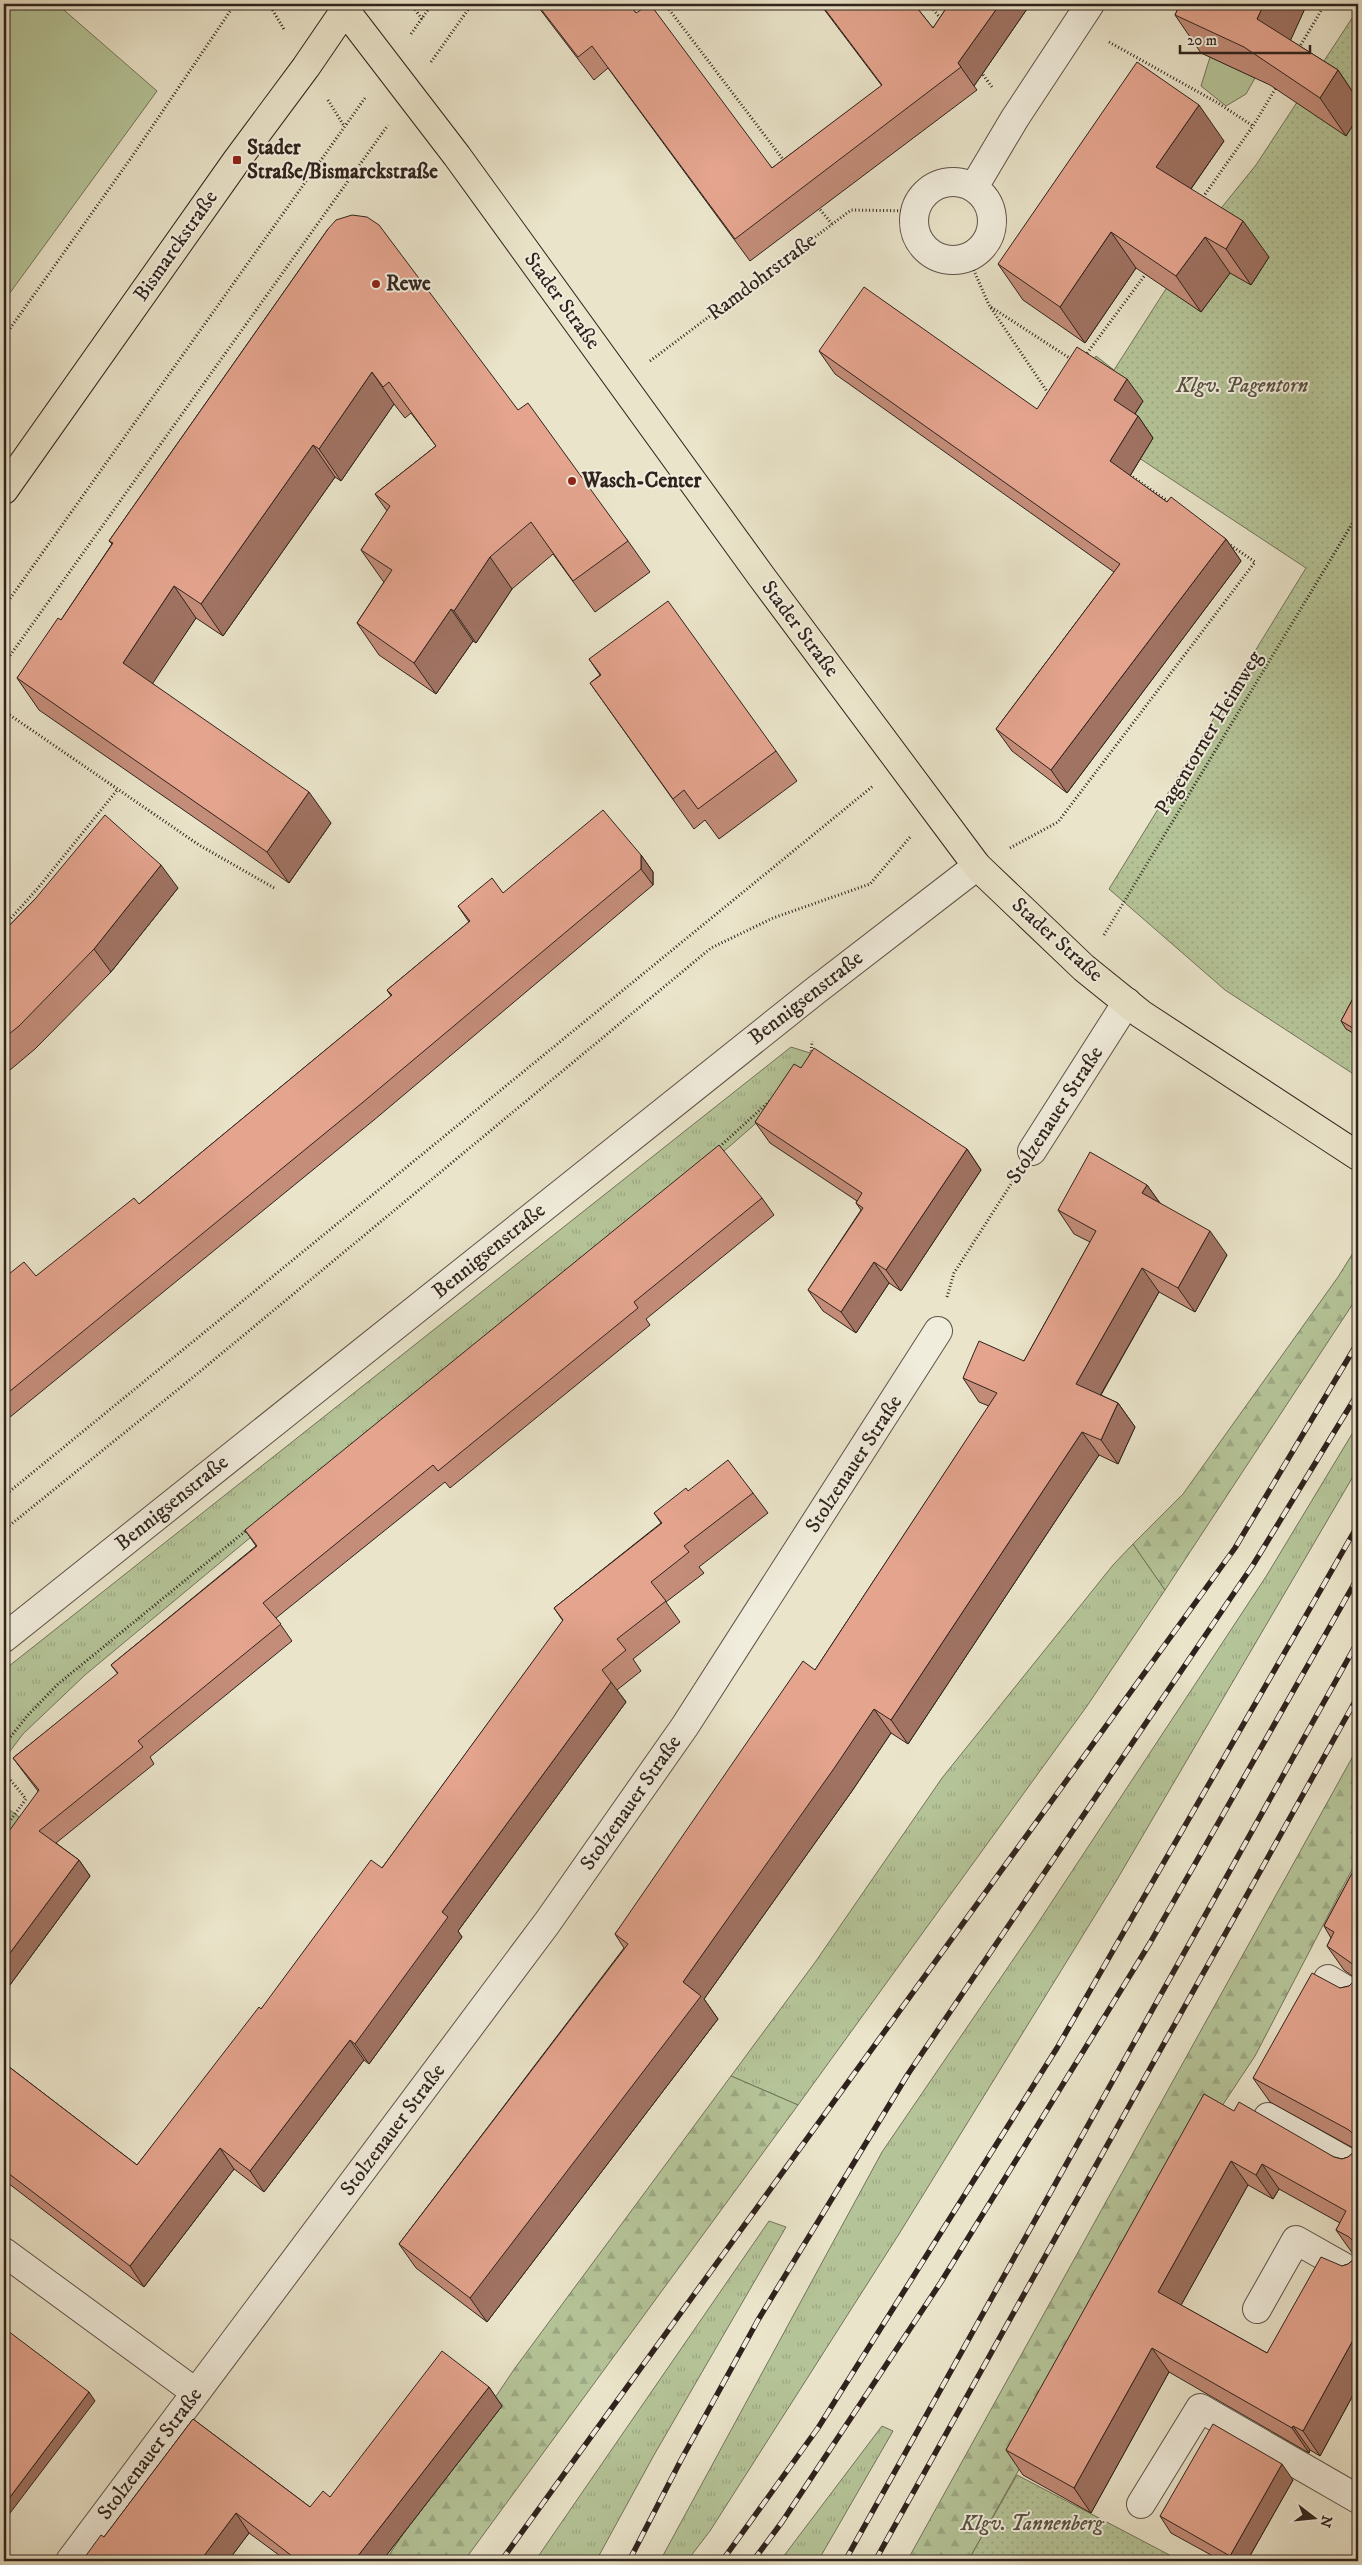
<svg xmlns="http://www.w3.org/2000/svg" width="1362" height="2565" viewBox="0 0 1362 2565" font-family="'IM FELL DW Pica',serif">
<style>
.grass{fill:url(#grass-tufts);stroke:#72745a}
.forest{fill:url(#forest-firs);stroke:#72745a}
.park{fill:#b5c498;stroke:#72745a}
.garden{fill:url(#garden-dots);stroke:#72745a}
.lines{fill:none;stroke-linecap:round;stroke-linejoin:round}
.minor-casing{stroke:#5e5348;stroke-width:30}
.major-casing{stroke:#30231d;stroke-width:30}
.path{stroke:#30231d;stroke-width:3;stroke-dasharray:1 2.5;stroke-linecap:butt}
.minor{stroke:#f1eddd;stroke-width:28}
.major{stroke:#eae4ca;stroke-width:28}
.rail-casing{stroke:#30231d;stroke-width:5.5}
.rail{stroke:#f1eddd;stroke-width:4;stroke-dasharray:11;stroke-linecap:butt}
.wall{fill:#c48d7a;stroke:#30231d;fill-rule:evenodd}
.shaded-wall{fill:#a07363;stroke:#30231d}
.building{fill:#e4a48e;stroke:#30231d;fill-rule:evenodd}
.poi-dot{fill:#8f2418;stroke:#f1eddd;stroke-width:2}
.labels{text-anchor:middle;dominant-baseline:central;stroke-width:4;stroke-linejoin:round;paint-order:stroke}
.poi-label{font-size:21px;font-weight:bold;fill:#30231d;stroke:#f1eddd;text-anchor:start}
.street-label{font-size:21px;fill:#30231d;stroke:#f1eddd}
.park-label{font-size:21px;font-style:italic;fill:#585342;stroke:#f1eddd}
</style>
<defs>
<pattern id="grass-tufts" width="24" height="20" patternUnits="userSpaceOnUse" patternTransform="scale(1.25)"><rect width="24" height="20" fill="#b5c498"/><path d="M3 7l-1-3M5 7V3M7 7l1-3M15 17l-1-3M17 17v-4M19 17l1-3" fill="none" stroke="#9ca883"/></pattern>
<pattern id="forest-firs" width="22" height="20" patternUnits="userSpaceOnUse" patternTransform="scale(1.25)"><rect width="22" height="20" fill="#b5c498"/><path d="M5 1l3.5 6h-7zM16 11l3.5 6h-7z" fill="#9ca883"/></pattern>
<pattern id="garden-dots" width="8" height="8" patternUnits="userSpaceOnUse" patternTransform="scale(1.25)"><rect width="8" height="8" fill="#b5c498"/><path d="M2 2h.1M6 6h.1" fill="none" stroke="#9ca883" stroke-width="1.8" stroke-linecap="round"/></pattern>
</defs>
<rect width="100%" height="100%" fill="#eae4ca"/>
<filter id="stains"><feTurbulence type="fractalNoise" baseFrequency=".004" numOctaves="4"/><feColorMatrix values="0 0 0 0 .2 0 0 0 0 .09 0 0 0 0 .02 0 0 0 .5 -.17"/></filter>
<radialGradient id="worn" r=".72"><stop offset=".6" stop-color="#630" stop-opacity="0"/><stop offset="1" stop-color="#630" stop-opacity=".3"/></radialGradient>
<path class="grass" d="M 791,1047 L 810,1053 L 801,1084 L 730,1146 L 352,1453 L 85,1675 L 23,1734 L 4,1759 L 4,1670 Z
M 1358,1424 L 1358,1468 L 1115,1883 L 899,2234 L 710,2531 L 687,2561 L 660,2561 L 882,2152 L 1034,1929 L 1267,1575 Z
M 1133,1544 L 1165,1590 L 1087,1706 L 798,2105 L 731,2076 L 816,1961 L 942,1778 L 1113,1565 Z
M 4,1806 L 25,1821 L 4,1849 Z
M 769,2221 L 786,2227 L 654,2455 L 596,2561 L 535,2561 Z
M 882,2426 L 893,2431 L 818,2561 L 780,2561 Z"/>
<path class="forest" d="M 1358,1245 L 1358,1296 L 1165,1590 L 1133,1544 L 1183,1494 L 1338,1277 Z
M 1358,1747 L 1358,1858 L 1255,2056 L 1220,2109 L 968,2561 L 907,2561 Z
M 731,2076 L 798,2105 L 464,2561 L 385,2561 L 515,2368 Z"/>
<path class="park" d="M 4,4 L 57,4 L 157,91 L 4,301 Z
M 1210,57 L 1255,78 L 1246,94 L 1226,106 L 1201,86 Z"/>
<path class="garden" d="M 1358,9 L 1358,1077 L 1225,990 L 1109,889 L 1306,568 L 1086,423 L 1068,400 L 1096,356 L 1114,370 L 1205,228 L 1256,165 Z
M 1017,2475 L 1181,2561 L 968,2561 Z"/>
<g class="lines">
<g class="minor-casing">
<path id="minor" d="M914 221a39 39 0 1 1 78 0a39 39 0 1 1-78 0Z
M 974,187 L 1015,118 L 1090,4
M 1032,1151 L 1127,1002
M 4,1638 L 815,991 L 977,866
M 1328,1979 L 1358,1997
M 1268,2117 L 1358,2168
M 4,2252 L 195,2392
M 1257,2309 L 1296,2240 L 1358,2275
M 1141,2504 L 1200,2408 L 1358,2499
M 70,2561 L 547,1923 L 685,1726 L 938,1331"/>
</g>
<g class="major-casing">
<path id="major" d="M 345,10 L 457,156 L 761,576 L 977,866 L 1084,968 L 1141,1014 L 1358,1156
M 4,490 L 237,160 L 306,67 L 349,4"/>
</g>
<path class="path" d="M 269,4 L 285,31
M 411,4 L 422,19
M 665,4 L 785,162
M 929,4 L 941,19
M 411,34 L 432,4
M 1109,42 L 1218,103 L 1253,126
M 1299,48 L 1325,4
M 431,62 L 472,4
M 981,72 L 992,87
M 328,100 L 344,126
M 1201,200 L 1253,126 L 1277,86
M 818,207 L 832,224
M 968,257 L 989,305 L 1050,396
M 991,307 L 1074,361
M 4,337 L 131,158 L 235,4
M 1085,356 L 1148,271
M 650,361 L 851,210 L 915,211
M 1127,473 L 1169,502
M 4,607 L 365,98
M 4,664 L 388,125
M 4,711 L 199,845 L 276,889
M 1010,848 L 1058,822 L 1255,562 L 1226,542
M 4,926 L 38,888 L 118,789
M 1104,935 L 1358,514
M 811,1055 L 812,1041
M 1354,1111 L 1358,1104
M 717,1149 L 772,1099
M 947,1297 L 954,1273 L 1013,1181
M 4,1496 L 873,786
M 4,1530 L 186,1383 L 711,948 L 773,918 L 870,884 L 911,836
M 4,1745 L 28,1715 L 58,1684 L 248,1529
M 4,1772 L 26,1799 L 4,1829"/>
<use href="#minor" class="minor"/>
<use href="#major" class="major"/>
<g class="rail-casing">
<path id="rail" d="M 501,2561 L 1235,1548 L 1358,1342
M 629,2561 L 681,2460 L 758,2320 L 908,2074 L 1253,1565 L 1358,1393
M 722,2561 L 818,2428 L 1057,2048 L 1358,1525
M 753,2561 L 782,2522 L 941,2282 L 1150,1943 L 1358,1577
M 845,2561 L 1358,1641
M 875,2561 L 1358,1696"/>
</g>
<use href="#rail" class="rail"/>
</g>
<path class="wall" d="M 536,4 L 629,4 L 636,13 L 772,168 L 882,86 L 820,4 L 914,4 L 933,28 L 949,4 L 1027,4 L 1029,6 L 974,86 L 977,90 L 750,261 L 608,68 L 594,80 Z
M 1180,4 L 1307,4 L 1290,40 L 1338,70 L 1358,100 L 1358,117 L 1346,136 L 1270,85 L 1201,53 L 1175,15 Z
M 1224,141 L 1191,189 L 1269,257 L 1251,285 L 1230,273 L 1201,312 L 1136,268 L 1085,343 L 1023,300 L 998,264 Z
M 328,229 L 518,410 L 628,541 L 650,572 L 595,612 L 553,554 L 512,589 L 476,643 L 473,641 L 436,694 L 379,655 L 357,623 L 384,582 L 383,581 L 361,550 L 387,511 L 375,494 L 436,446 L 411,413 L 405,418 L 394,404 L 341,481 L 335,477 L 223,636 L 196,618 L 152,683 L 331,823 L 289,883 L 39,710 L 17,678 L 61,620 L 112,544 L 109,541 Z
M 819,351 L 1037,409 L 1143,401 L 1135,414 L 1138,416 L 1153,438 L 1130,476 L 1167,502 L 1226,539 L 1241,561 L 1067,793 L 1012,751 L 996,729 L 1114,572 L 835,374 Z
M 589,659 L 776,751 L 797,781 L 719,839 L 705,820 L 694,829 L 590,683 L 600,675 Z
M 641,855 L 653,872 L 653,885 L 374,1120 L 4,1422 L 4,1278 L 36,1276 L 139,1204 L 391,996 L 387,990 L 469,922 L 458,906 L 503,893 Z
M 178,888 L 111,972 L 35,1049 L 4,1075 L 4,931 L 36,898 Z
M 1358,989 L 1358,1036 L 1346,1029 L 1341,1021 Z
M 801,1068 L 967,1149 L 981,1170 L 901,1291 L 889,1283 L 856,1333 L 823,1311 L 808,1290 L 861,1210 L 856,1203 L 857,1201 L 770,1143 L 755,1122 Z
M 1147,1185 L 1160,1203 L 1227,1255 L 1195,1312 L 1159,1292 L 1101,1395 L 1118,1403 L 1135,1427 L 1118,1464 L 1099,1455 L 908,1744 L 891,1733 L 852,1791 L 704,1999 L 718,2019 L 487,2322 L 416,2268 L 399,2244 L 624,1948 L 615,1934 L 815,1670 L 989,1406 L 979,1402 L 963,1378 L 1024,1361 L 1090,1242 L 1074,1234 L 1058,1210 Z
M 762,1198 L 774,1215 L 646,1319 L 650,1325 L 450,1488 L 445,1482 L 276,1618 L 292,1641 L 150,1757 L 154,1764 L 56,1843 L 79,1860 L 90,1876 L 4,1993 L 38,1791 L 25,1774 L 13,1758 L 118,1674 L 111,1665 L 256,1546 L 245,1530 Z
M 688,1491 L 753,1493 L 768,1513 L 699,1567 L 704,1573 L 666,1602 L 680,1622 L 633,1659 L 641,1671 L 617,1690 L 626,1702 L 458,1931 L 462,1937 L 369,2064 L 364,2060 L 264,2192 L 234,2169 L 144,2287 L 4,2180 L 4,2063 L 137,2165 L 261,2009 L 382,1868 L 563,1621 L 554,1608 L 661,1523 L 654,1513 Z
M 1358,1862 L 1358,2386 L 1320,2456 L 1310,2450 L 1309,2453 L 1169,2372 L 1091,2513 L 1023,2475 L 1006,2450 L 1234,2111 L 1334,2157 L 1342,2159 L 1348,2157 L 1354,2152 L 1355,2149 L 1270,2102 L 1253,2078 L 1340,1988 L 1349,1986 L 1355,1980 L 1355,1978 L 1344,1970 L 1327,1946 L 1331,1938 L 1324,1926 ZM 1248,2185 L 1273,2199 L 1279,2189 L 1340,2223 L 1336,2230 L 1353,2254 L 1355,2255 L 1354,2259 L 1348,2264 L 1342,2266 L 1267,2353 L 1181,2305 Z
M 489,2387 L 502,2406 L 382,2561 L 287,2561 L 249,2533 L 228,2561 L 82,2561 L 104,2537 L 193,2419 L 310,2507 L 330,2497 Z
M 1293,2480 L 1247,2561 L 1222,2561 L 1171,2533 L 1160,2516 Z"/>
<path class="shaded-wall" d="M 1000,4 L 1027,4 L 1029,6 L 974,86 L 958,63 Z
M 1264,4 L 1307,4 L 1283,57 L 1257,19 Z
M 1338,70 L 1358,100 L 1358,117 L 1346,136 L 1320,98 Z
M 1199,105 L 1224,141 L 1181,203 L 1156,167 Z
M 1243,221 L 1269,257 L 1251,285 L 1226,249 Z
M 1111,232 L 1136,268 L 1085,343 L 1060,307 Z
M 1205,237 L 1230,273 L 1201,312 L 1176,276 Z
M 372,372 L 394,404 L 341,481 L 319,449 Z
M 1127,379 L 1143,401 L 1129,423 L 1114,400 Z
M 1138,416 L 1153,438 L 1125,484 L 1110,461 Z
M 313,445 L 335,477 L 223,636 L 201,604 Z
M 1226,539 L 1241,561 L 1067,793 L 1051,770 Z
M 490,557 L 512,589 L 476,643 L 454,611 Z
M 174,586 L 196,618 L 145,695 L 123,663 Z
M 451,609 L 473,641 L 436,694 L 414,663 Z
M 309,792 L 331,823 L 289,883 L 267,852 Z
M 641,855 L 653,872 L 653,885 L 641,869 Z
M 161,865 L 178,888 L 111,972 L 94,949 Z
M 967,1149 L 981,1170 L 901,1291 L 886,1270 Z
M 1147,1185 L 1164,1209 L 1142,1193 Z
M 1210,1231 L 1227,1255 L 1195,1312 L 1178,1288 Z
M 874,1262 L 889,1283 L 856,1333 L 841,1312 Z
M 1142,1268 L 1159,1292 L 1093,1408 L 1076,1384 Z
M 1118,1403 L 1135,1427 L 1118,1464 L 1101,1440 Z
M 1082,1432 L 1099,1455 L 908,1744 L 891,1720 Z
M 611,1682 L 626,1702 L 458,1931 L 462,1937 L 369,2064 L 355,2044 L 442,1912 Z
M 874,1709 L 891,1733 L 852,1791 L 704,1999 L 718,2019 L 487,2322 L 470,2298 L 683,1982 Z
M 79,1860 L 90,1876 L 4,1993 L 4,1961 Z
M 350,2040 L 364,2060 L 264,2192 L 250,2171 Z
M 220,2148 L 234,2169 L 144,2287 L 130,2266 Z
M 1231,2161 L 1248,2185 L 1175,2316 L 1158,2292 Z
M 1262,2164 L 1279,2189 L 1273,2199 L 1256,2175 Z
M 1358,2331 L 1358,2386 L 1320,2456 L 1303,2431 Z
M 1152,2348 L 1169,2372 L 1091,2513 L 1074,2488 Z
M 489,2387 L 502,2406 L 382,2561 L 354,2561 Z
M 89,2392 L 95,2401 L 4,2521 L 4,2505 Z
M 1293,2426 L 1310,2450 L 1309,2453 L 1292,2428 Z
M 1282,2464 L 1293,2480 L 1247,2561 L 1234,2561 L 1230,2556 Z
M 236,2513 L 249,2533 L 228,2561 L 200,2561 Z"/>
<path class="building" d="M 537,4 L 629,4 L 636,13 L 650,4 L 772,168 L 882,85 L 821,4 L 914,4 L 933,28 L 949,4 L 1000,4 L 958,63 L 961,67 L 735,239 L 592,46 L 578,57 Z
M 1180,4 L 1264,4 L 1257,19 L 1338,70 L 1320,98 L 1244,47 L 1175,15 Z
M 1137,62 L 1199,105 L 1156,167 L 1243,221 L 1226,249 L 1205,237 L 1176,276 L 1111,232 L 1060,307 L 998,264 Z
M 352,215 L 367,217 L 379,225 L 518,410 L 528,403 L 628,541 L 573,581 L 531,522 L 490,557 L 454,611 L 451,609 L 414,663 L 357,623 L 392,570 L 361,550 L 390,506 L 375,494 L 436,446 L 389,382 L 383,387 L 372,372 L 319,449 L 313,445 L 201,604 L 174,586 L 123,663 L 309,792 L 267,852 L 17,678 L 58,618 L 61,620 L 113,543 L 109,541 L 328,229 L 336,220 Z
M 864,287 L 1037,409 L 1077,347 L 1127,379 L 1114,400 L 1138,416 L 1110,461 L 1167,502 L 1171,497 L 1226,539 L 1051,770 L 996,729 L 1120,564 L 819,351 Z
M 668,601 L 776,751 L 698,809 L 684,790 L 673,799 L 590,683 L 601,675 L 589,659 Z
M 603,810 L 641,855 L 641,869 L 362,1103 L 4,1396 L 4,1278 L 24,1262 L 36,1276 L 134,1198 L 139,1204 L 392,995 L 387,990 L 470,921 L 458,906 L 492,878 L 503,893 Z
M 105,815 L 161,865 L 94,949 L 19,1026 L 4,1038 L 4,931 L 36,898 Z
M 1358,989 L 1358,1031 L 1341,1021 Z
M 814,1048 L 967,1149 L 886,1270 L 874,1262 L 841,1312 L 808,1290 L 863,1208 L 856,1203 L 862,1193 L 755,1122 L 794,1064 L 801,1068 Z
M 719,1145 L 762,1198 L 634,1302 L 638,1308 L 438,1471 L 433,1465 L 263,1603 L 281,1624 L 138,1741 L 143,1747 L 39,1831 L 79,1860 L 4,1961 L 4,1838 L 39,1790 L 13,1758 L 118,1673 L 111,1665 L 257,1546 L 245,1530 Z
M 1090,1152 L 1147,1185 L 1142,1193 L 1210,1231 L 1178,1288 L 1142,1268 L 1076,1384 L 1118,1403 L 1101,1440 L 1082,1432 L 891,1720 L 874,1709 L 835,1767 L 683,1982 L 701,1996 L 470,2298 L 399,2244 L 628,1944 L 615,1934 L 803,1661 L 815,1670 L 997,1393 L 963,1378 L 979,1341 L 1024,1361 L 1096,1231 L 1058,1210 Z
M 728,1460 L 753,1493 L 684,1546 L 689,1552 L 651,1582 L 666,1601 L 617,1639 L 626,1650 L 602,1670 L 611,1682 L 442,1912 L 448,1917 L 355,2044 L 350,2040 L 250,2171 L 220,2148 L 130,2266 L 4,2170 L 4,2063 L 137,2165 L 259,2007 L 261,2009 L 371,1860 L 382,1868 L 563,1620 L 554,1608 L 662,1523 L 654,1513 L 686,1488 L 688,1491 Z
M 1358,1862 L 1358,2331 L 1303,2431 L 1293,2426 L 1292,2428 L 1152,2348 L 1074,2488 L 1006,2450 L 1204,2094 L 1234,2111 L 1239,2102 L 1334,2157 L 1342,2159 L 1348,2157 L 1354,2152 L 1356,2143 L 1354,2135 L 1349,2130 L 1253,2078 L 1312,1973 L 1340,1988 L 1349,1986 L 1355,1980 L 1356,1972 L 1354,1965 L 1327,1946 L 1334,1932 L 1324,1926 ZM 1231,2161 L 1256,2175 L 1262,2164 L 1346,2211 L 1336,2230 L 1349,2237 L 1355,2243 L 1356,2250 L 1354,2259 L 1348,2264 L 1342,2266 L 1321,2257 L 1267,2353 L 1158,2292 Z
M 4,2328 L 89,2392 L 4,2505 Z
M 442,2351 L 489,2387 L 354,2561 L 288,2561 L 292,2556 L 236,2513 L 200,2561 L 82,2561 L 101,2535 L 104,2537 L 193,2419 L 310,2507 L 323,2491 L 330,2497 Z
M 1213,2424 L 1282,2464 L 1230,2556 L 1160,2516 Z"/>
<g class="poi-dot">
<rect x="232" y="155" width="10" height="10" rx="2.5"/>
<circle cx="376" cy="284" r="5"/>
<circle cx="572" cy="481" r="5"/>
</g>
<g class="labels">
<g class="poi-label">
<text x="247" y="148">Stader<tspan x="247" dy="24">Straße/Bismarckstraße</tspan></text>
<text x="386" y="284">Rewe</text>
<text x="582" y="481">Wasch-Center</text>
</g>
<g class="street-label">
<text transform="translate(176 246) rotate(-55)">Bismarckstraße</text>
<text transform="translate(762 277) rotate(-37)">Ramdohrstraße</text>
<text transform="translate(562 301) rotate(54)">Stader Straße</text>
<text transform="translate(800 629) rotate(53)">Stader Straße</text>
<text transform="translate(1209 733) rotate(-59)">Pagentorner Heimweg</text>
<text transform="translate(1057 940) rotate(42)">Stader Straße</text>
<text transform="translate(806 998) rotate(-38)">Bennigsenstraße</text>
<text transform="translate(1055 1115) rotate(-57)">Stolzenauer Straße</text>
<text transform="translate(489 1251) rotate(-39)">Bennigsenstraße</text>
<text transform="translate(854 1464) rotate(-57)">Stolzenauer Straße</text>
<text transform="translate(172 1503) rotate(-39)">Bennigsenstraße</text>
<text transform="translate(631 1803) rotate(-55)">Stolzenauer Straße</text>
<text transform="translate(393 2130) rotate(-53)">Stolzenauer Straße</text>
<text transform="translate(150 2454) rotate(-53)">Stolzenauer Straße</text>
</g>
<g class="park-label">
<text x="1242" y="386">Klgv. Pagentorn</text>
<text x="1032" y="2524">Klgv. Tannenberg</text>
</g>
</g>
<rect width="1362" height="2565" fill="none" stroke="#eae4ca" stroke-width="20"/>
<rect x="5" y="5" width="1352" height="2555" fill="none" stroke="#30231d" stroke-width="2.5"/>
<rect x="10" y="10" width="1342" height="2545" fill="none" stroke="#30231d"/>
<g transform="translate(1314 2518) rotate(106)" stroke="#f1eddd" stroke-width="4" paint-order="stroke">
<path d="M0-4L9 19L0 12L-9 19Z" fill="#30231d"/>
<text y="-8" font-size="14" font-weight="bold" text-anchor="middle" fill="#30231d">N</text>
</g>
<path d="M1180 45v8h130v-8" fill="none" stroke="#30231d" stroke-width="2.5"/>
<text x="1187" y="45" font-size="15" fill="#30231d" stroke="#f1eddd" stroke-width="4" paint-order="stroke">20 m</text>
<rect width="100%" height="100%" filter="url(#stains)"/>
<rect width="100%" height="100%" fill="url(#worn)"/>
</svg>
